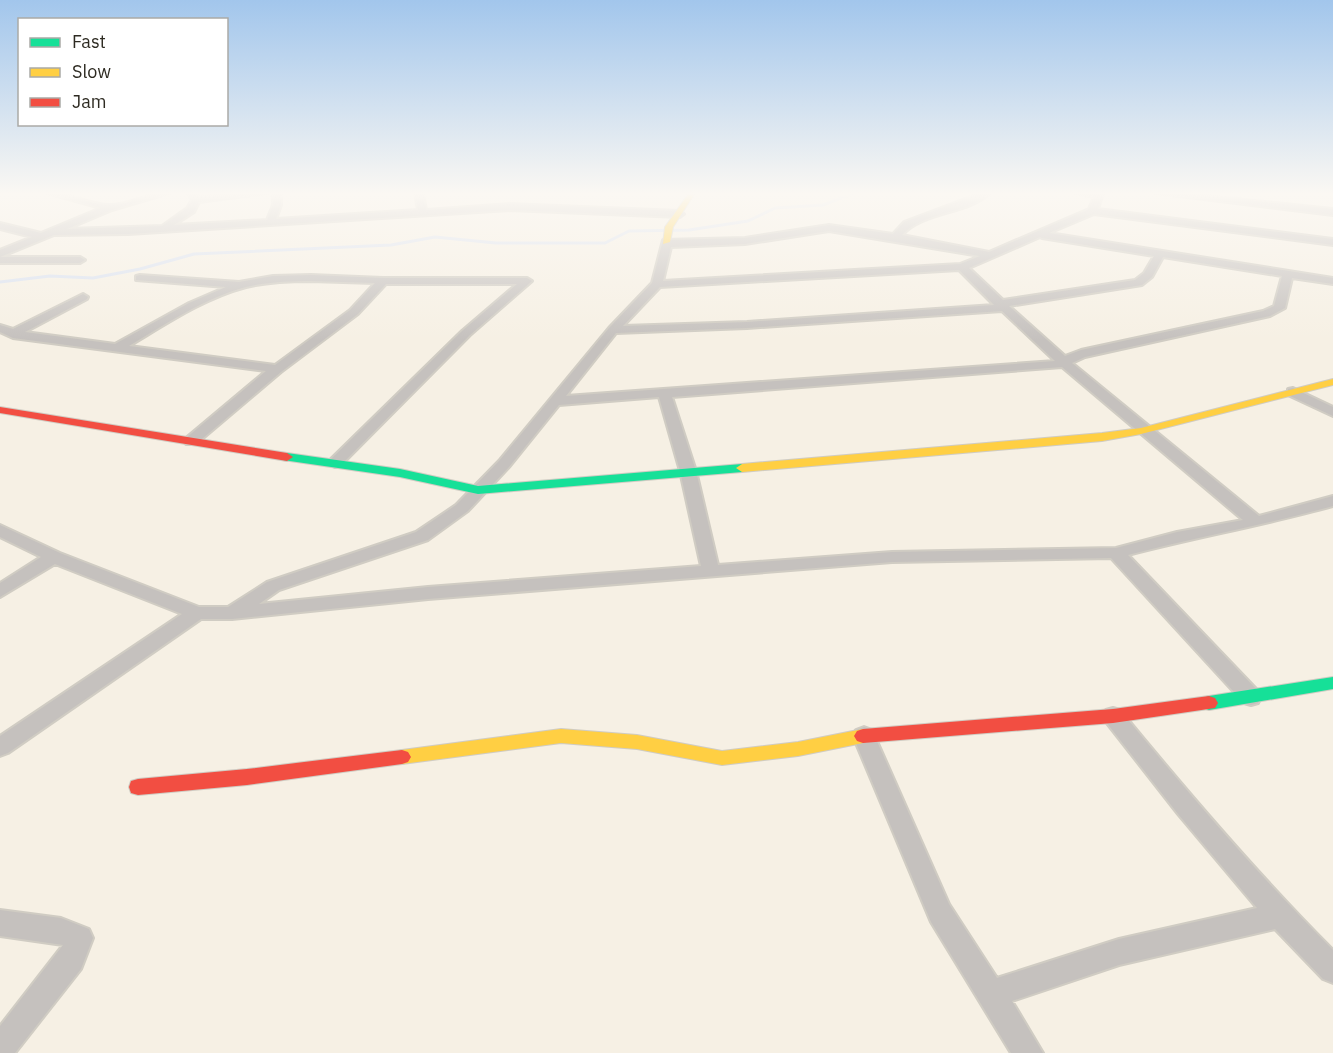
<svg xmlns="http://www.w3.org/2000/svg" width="1333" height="1053" viewBox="0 0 1333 1053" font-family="'IBM Plex Sans',sans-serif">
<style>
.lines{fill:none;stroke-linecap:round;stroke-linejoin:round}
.stream{stroke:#d9e1f1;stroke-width:3}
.street-casing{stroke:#d0ccc3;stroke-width:4}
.fast-casing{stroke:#d0ccc3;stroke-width:2}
.slow-casing{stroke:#d0ccc3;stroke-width:2}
.jam-casing{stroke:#d0ccc3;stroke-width:2}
.street{fill:#c5c1be;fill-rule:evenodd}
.fast{fill:#16e098;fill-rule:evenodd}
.slow{fill:#ffcf43;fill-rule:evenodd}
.jam{fill:#f24e42;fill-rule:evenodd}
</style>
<rect width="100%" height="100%" fill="#f6f0e4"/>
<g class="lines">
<path class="stream" d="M 0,282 L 50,276 L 93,278 L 140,269 L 194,254 L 391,245 L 435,237 L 496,243 L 605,243 L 629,231 L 689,230 L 748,221 L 775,208 L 823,205 L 854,193"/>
<g class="street-casing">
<path id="street" d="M 47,193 C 68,192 87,204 108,205 C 128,206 148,192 169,193 L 112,210 L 67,229 L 162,226 L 187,208 L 192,200 L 188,193 L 196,193 L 199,197 L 268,193 L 199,202 L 194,212 L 174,225 L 267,220 L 273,205 L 273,193 L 281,193 L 281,205 L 276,219 L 418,210 L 415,193 L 423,193 L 426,210 L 510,204 L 680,211 L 684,214 L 680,217 L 510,210 L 128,234 L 54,235 L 0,257 L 0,250 L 32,237 L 0,229 L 0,223 L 41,233 L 101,208 Z
M 981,193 L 990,193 C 966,215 924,211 902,235 L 989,252 L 1089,209 L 1094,197 L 1076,193 L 1103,193 L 1098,209 L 1333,239 L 1333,245 L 1094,214 L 1049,233 L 1333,278 L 1333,284 L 1292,278 L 1285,308 L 1270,316 L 1085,357 L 1072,363 L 1259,516 L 1333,496 L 1333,506 C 1265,525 1196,537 1128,555 L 1258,691 L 1261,697 L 1258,703 L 1251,705 L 1244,703 L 1111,558 L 892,562 L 428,599 L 232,619 L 201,619 L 8,753 L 0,756 L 0,736 L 182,614 L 55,564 L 0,597 L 0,583 L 41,557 L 0,537 L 0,525 L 60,553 L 199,607 L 228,607 L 267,582 L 416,532 L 456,505 L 499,461 L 609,328 L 652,283 L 663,240 L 745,238 L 829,225 L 893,234 L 904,222 ZM 829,231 L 980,256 L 960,264 L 663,281 L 671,247 L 745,244 ZM 1040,237 L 1042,238 L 1154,256 L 1144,273 L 1135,280 L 1003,300 L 969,268 ZM 1163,257 L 1282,276 L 1274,306 L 1263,311 L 1081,350 L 1065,356 L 1009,306 L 1142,285 L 1152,277 ZM 959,270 L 994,305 L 747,322 L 623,326 L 660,287 ZM 1002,311 L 1055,361 L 566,396 L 616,333 L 747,328 ZM 1062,367 L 1243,520 L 1177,532 L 1116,548 L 892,552 L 718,565 L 696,471 L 672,397 ZM 659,397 L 680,471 L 701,566 L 428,587 L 259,604 L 279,590 L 428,540 L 468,511 L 509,467 L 559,405 Z
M 1155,193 L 1179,193 L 1333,209 L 1333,215 Z
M 0,257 L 80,257 L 85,260 L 80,263 L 0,263 Z
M 140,275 L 239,282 L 273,276 L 311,275 L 383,278 L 527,278 L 532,281 L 470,335 L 340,466 L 335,467 L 328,463 L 330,460 L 462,331 L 517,284 L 386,284 L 358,314 L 281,372 L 196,444 L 186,444 L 184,441 L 186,438 L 266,371 L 13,338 L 0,332 L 0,325 L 13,329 L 83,294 L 88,297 L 87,299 L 25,332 L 115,344 L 189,303 L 226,287 L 136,280 L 136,276 ZM 311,281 L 375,283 L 350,310 L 275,365 L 129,346 C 166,324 204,298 246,287 C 267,282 290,281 311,281 Z
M 1293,388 L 1333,407 L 1333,416 L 1288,395 L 1288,389 Z
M 1113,708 L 1120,710 C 1188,793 1257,874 1333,950 L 1333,983 L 1323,979 L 1275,929 L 1119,965 L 1012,1001 L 1043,1053 L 1011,1053 L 931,922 L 853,736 L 856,730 L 864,727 L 872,730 L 949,904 L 997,978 L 1119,939 L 1257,908 L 1178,814 L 1106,722 L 1102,716 L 1106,710 Z
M 0,910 L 61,918 L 89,929 L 93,938 L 81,969 L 15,1053 L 0,1053 L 0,1026 L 63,945 L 0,936 Z"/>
</g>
<g class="fast-casing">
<path id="fast" d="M 287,453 L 400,469 L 478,486 L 742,464 L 748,468 L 742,472 L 478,494 L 400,477 L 283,460 L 281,457 Z
M 1333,677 L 1333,689 L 1209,710 L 1203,708 L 1200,703 L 1203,698 L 1209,696 Z"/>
</g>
<g class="slow-casing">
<path id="slow" d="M 689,193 L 695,193 L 673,227 L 670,242 L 663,244 L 665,227 Z
M 1333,379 L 1333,385 L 1141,434 L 1102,441 L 742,472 L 736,468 L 742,464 L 1102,433 L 1141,428 Z
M 561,729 L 637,735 L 722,751 L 798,742 L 863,729 L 869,731 L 872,736 L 869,741 L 863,743 L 798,756 L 722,765 L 637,749 L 561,743 L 402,764 L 396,762 L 393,757 L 396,752 L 402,750 Z"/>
</g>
<g class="jam-casing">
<path id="jam" d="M 0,407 L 287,453 L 293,457 L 287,461 L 0,413 Z
M 1209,696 L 1215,698 L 1218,703 L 1215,708 L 1113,723 L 863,743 L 857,741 L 854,736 L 857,731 L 863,729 L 1113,709 Z
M 402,750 L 408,752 L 411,757 L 408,762 L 402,764 L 247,785 L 138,795 L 131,793 L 129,787 L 131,781 L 138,779 L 247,769 Z"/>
</g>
<use href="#street" class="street"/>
<use href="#fast" class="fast"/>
<use href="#slow" class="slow"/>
<use href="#jam" class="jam"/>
</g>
<linearGradient id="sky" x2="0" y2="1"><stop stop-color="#a2c6ec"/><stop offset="0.57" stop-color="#fbf8f3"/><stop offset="1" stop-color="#fbf8f3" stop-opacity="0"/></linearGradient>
<rect width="1333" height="340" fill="url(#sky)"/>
<rect x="18" y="18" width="210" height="108" fill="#ffffff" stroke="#abaaa7" stroke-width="1.5"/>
<rect x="30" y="38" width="30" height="9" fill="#16e098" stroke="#abaaa7" stroke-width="1.5"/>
<text x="72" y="48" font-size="18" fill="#2e2b22">Fast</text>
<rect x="30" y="68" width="30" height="9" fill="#ffcf43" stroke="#abaaa7" stroke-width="1.5"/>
<text x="72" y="78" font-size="18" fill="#2e2b22">Slow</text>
<rect x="30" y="98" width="30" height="9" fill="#f24e42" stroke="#abaaa7" stroke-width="1.5"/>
<text x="72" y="108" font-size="18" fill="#2e2b22">Jam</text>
</svg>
